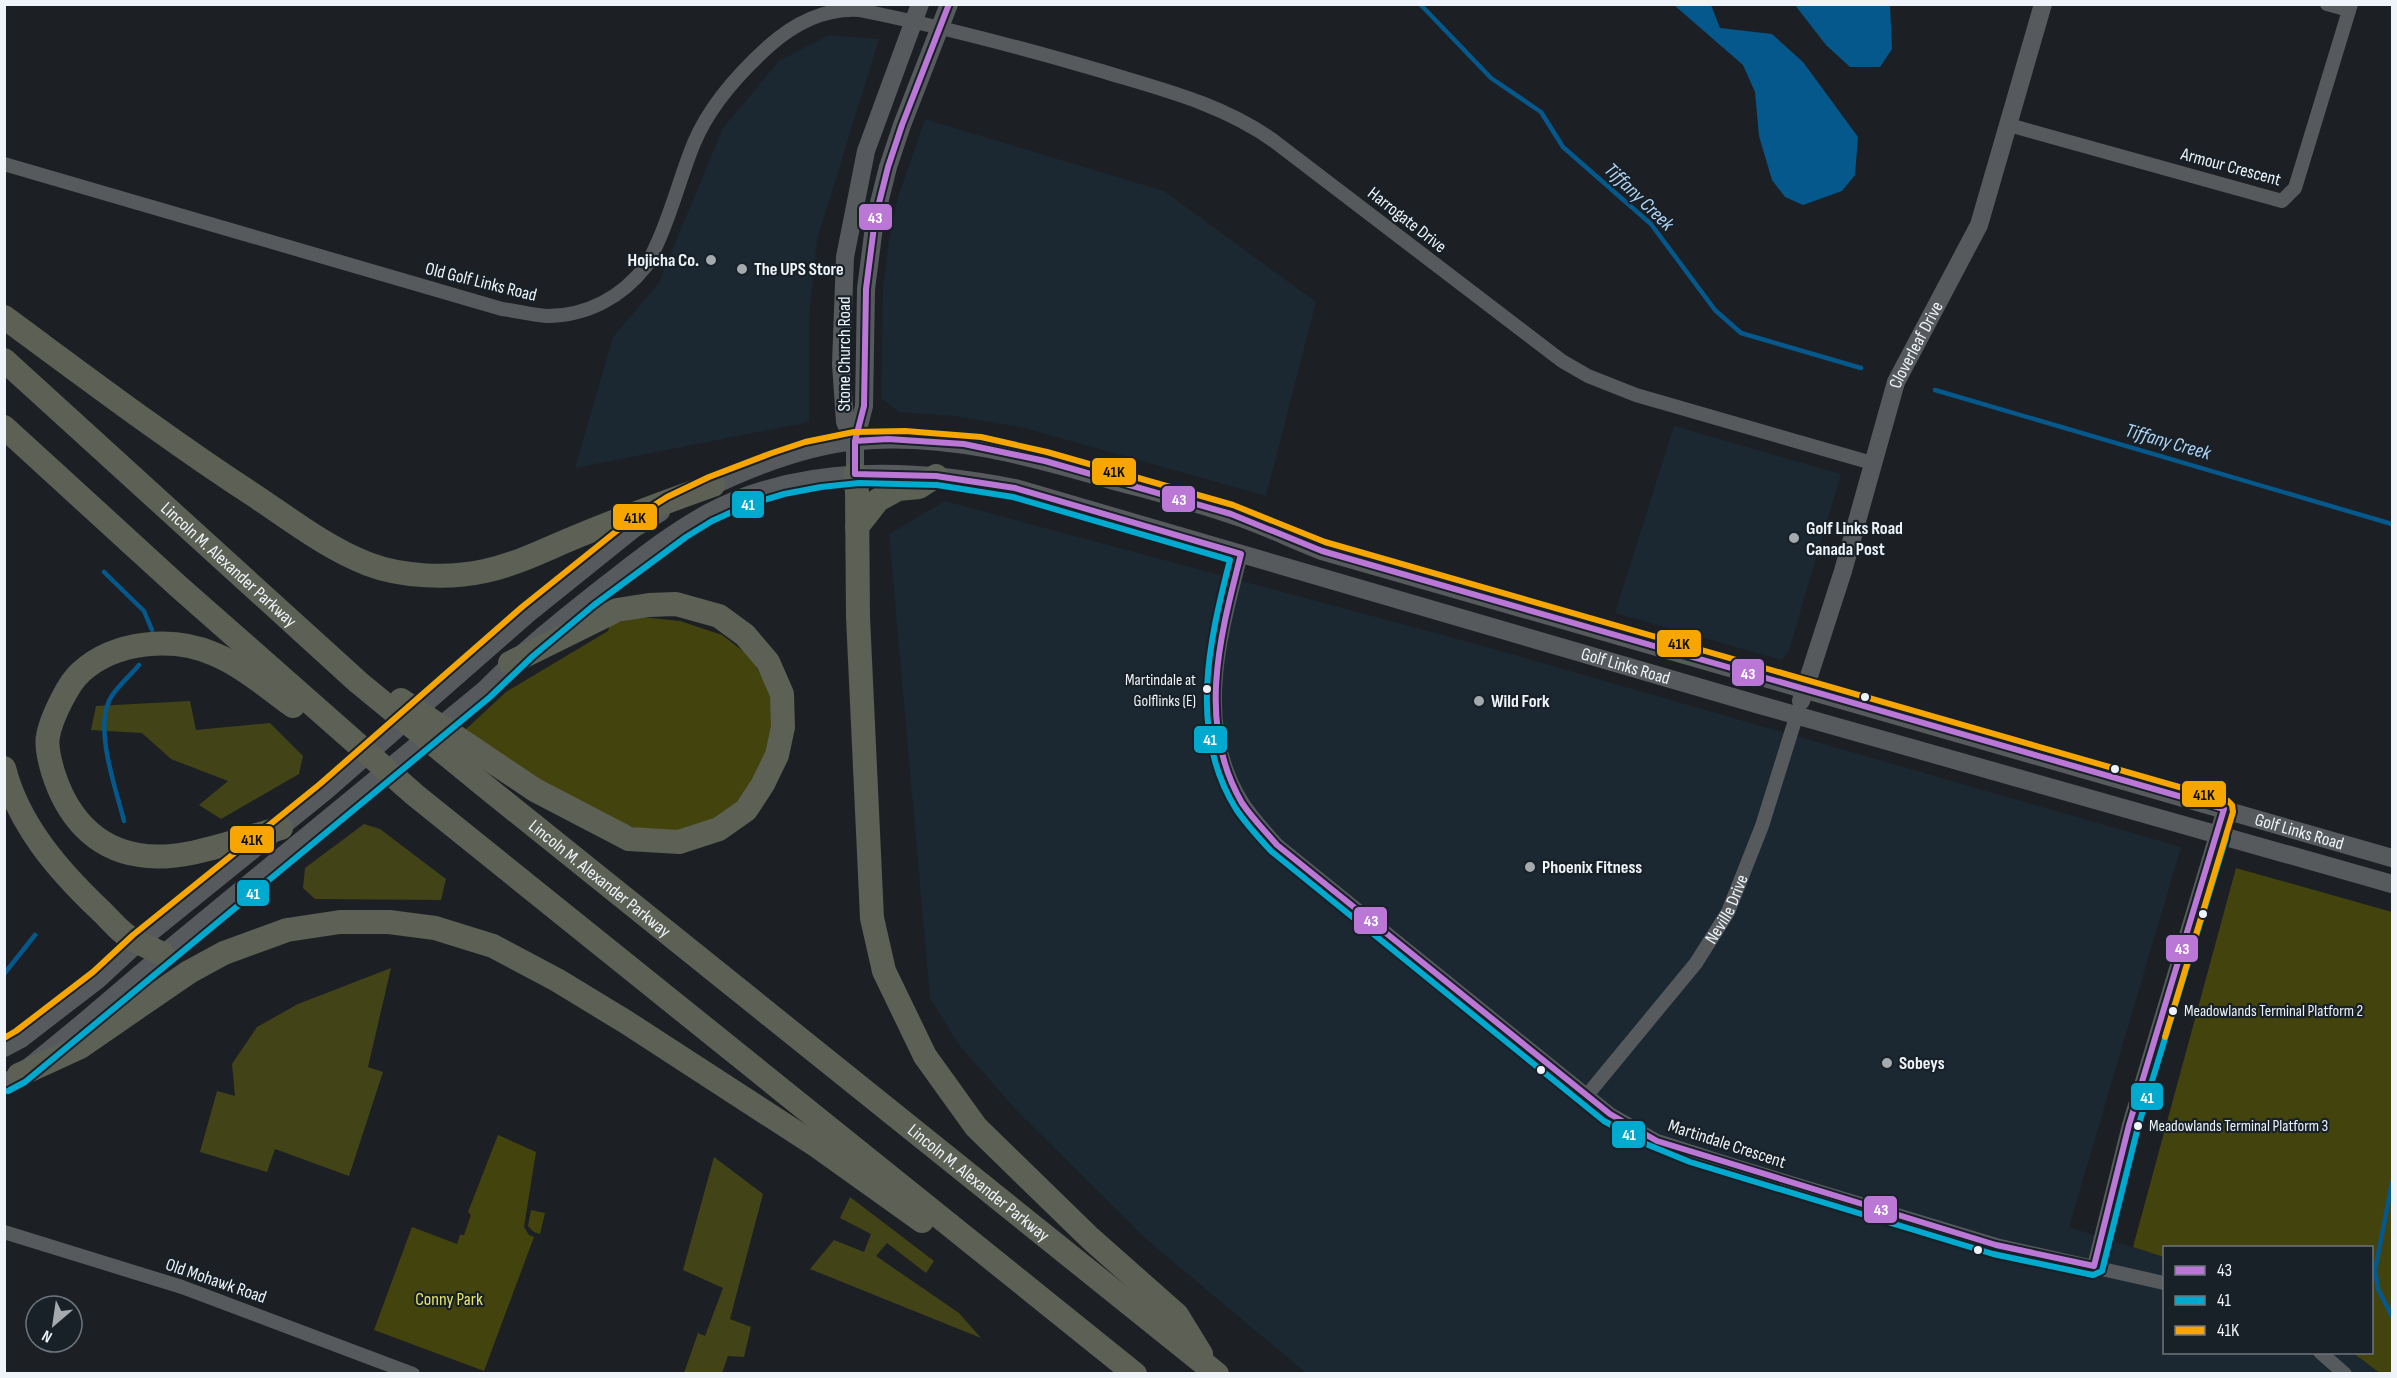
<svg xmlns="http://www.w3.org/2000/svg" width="2397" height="1378" viewBox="0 0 2397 1378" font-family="'Sofia Sans Condensed',sans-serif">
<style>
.built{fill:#1b2731}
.green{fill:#43430d}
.forest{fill:#434318}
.water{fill:#04588c}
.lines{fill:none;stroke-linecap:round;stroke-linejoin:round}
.stream{stroke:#04588c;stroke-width:4.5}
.street{stroke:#575a5d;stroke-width:14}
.secondary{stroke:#575a5d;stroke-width:18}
.highway{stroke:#5d6054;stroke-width:24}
.bus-1-casing{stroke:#182028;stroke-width:10}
.bus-2-casing{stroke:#182028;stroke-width:10}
.bus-3-casing{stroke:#182028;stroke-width:10}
.bus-1{stroke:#ba77d6;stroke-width:6}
.bus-2{stroke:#00a9ce;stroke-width:6}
.bus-3{stroke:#f7a600;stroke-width:6}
.poi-dot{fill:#a4aaae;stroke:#182028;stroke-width:2}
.bus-dot{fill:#eef4f9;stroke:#182028;stroke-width:2}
.labels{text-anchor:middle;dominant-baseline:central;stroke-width:4.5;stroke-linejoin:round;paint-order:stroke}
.bus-label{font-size:16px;fill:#eef4f9;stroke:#182028;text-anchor:start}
.street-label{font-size:18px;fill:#eef4f9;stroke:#182028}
.poi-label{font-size:18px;font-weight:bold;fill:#eef4f9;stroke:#182028;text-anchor:start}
.park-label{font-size:18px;fill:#e6e669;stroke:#182028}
.water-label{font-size:20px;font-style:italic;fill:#b1d5f5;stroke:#182028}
.line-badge{stroke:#182028;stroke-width:2}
.badge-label{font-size:16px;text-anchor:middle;font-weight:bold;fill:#fff}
.pale-badge-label{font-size:16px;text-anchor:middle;font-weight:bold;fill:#111}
</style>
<rect width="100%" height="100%" fill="#1c2024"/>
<path class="built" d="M 829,35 L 879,39 L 817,240 L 809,318 L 809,422 L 575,468 L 613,337 L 658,284 L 723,128 L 779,61 Z
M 925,119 L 1164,191 L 1316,302 L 1266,496 L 1021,427 L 954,416 L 899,412 L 881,398 L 883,289 L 889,241 L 898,197 Z
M 1674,426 L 1841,474 L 1789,650 L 1782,660 L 1615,613 Z
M 945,501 L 1487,647 L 2181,847 L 2069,1227 L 2164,1257 L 2164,1352 L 2353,1353 L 2380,1373 L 1306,1373 L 1146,1239 L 1018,1112 L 959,1045 L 930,998 L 889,534 Z"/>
<path class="green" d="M 642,617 L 680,621 L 722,635 L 751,657 L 774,698 L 768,766 L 721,820 L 682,832 L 647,832 L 591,812 L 464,731 L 506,692 L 608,631 L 610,624 Z
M 2236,868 L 2392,912 L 2392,1373 L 2380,1373 L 2353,1353 L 2372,1352 L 2372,1248 L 2164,1248 L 2164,1257 L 2133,1247 Z
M 498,1135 L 536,1152 L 524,1227 L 529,1235 L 534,1237 L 484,1371 L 374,1330 L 412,1227 L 457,1244 L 460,1235 L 464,1235 L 471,1215 L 468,1212 Z
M 531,1210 L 545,1213 L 540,1234 L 534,1232 L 528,1226 Z"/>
<path class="forest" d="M 190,701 L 196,730 L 270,723 L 303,756 L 299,774 L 221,819 L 199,805 L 228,781 L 171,759 L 142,733 L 91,730 L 96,706 Z
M 364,824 L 380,829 L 446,879 L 441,900 L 315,899 L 303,888 L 305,868 Z
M 391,968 L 368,1067 L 383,1072 L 349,1176 L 275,1149 L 267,1172 L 200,1152 L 217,1091 L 235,1096 L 232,1064 L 257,1027 L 298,1004 Z
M 714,1157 L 763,1194 L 730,1319 L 751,1327 L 744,1357 L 728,1356 L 722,1373 L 684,1373 L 698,1333 L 705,1336 L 723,1288 L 683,1270 Z
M 850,1197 L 934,1261 L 926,1273 L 887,1243 L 876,1256 L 959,1313 L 981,1338 L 810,1269 L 834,1240 L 864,1252 L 871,1234 L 840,1218 Z"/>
<path class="water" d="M 1674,5 L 1711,5 L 1720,28 L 1772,34 L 1803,62 L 1858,137 L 1855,175 L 1842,191 L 1803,205 L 1785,197 L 1772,180 L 1759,136 L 1755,92 L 1743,65 Z
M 1795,5 L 1890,5 L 1892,49 L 1880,67 L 1850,67 L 1826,45 Z"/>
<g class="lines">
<path class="stream" d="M 1420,4 L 1491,78 L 1541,112 L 1563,147 L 1651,224 L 1715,310 L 1741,333 L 1861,368
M 1935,390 L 2392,524
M 104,572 L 144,611 L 152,630
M 124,821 C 116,789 95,732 109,701 C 114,689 130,676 139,665
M 4,974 L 35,935
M 2392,1183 L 2375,1270 L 2378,1289 L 2392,1316"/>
<g class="street">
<path d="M 2327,4 L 2349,10"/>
<path d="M 2009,125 L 2282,201 L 2295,188 L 2351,4"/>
<path d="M 4,164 L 502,309 C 517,311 533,315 547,316 C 587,316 622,297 646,266 C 650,260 653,252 656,246 C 672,212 680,177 694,143 C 710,105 739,73 769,46 C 795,23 824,8 859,10 C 939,26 1019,47 1098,70 C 1160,89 1221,103 1274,141 L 1562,361 L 1588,376 L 1636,395 L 1872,463"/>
<path d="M 1241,554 C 1220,636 1194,724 1242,802 C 1252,818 1265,831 1277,845 L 1610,1114 L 1657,1141 L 1732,1165 L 1996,1245 L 2164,1283"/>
<path id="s1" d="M 1588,1094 L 1696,963 L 1728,912 L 1762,826 L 1797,714"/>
<path d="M 4,1232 L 182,1287 L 413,1374"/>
<path d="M 2094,1266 L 2129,1125 L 2224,809"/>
<path d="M 2320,1352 L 2345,1374"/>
</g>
<g class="secondary">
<path d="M 855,441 L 845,422 L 841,364 L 845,257 L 866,151 L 920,4"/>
<path d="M 855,474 L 855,441 L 864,406 L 866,289 L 875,219 L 888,167 L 902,125 L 949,4"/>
<path id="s2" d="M 702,491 C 749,468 804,446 857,441 C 944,433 1029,456 1111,480 C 1151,491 1191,501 1229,514 C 1261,524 1291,539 1322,551 L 2392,858"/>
<path id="s3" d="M 1801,701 L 1843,571 L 1896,382 L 1979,225 L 2043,4"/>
<path d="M 4,1048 L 21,1039 L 99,979 L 139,942 L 326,791 L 528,614 L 635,528 L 661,512"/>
<path id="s4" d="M 4,1083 L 19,1075 L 87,1019 L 163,954 L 484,690 C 521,652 562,619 604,586 C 638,560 671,533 708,513 C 802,463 914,468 1015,488 L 1760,705 L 2392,884"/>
</g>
<g class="highway">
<path d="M 4,317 C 87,378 169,440 255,496 C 291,520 327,548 368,564 C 402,577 449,579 485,571 C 518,564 546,549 578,536 C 622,518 668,501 713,485"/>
<path id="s5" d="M 4,360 L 358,682 L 486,787 L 1217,1374"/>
<path d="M 4,427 L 179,587 L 415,795 L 1135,1374"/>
<path d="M 855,474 L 857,492 L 858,617 L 872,918 L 884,971 L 925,1056 L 976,1127 L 1090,1238 L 1177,1315 L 1201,1354"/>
<path d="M 857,527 L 878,500 L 898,489 L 919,487 L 936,476"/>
<path d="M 401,700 L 535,790 L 629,839 L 679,842 L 719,829 L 746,810 L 763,784 L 777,755 L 783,727 L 782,694 L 768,662 L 745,635 L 719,616 L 676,604 L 649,605 L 617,610 L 510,663"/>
<path d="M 4,768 C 18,824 58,870 99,909 C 108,917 116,928 126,935 C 137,943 151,948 163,954"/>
<path d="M 281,828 C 240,839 181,863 139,855 C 93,848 66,814 53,772 C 50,762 46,746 48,736 C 51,719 68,683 81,672 C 115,641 173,636 214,654 C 243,666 268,688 293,706"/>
<path d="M 19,1075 L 80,1047 L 189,972 L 224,953 L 287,930 L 340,922 L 389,922 L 435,928 L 493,946 L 557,980 L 626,1022 L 817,1146 L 922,1221"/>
</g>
<g class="bus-1-casing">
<path id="bus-1" d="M 888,439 L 964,444 L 1045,461 L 1231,514 L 1322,551 L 2224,809 L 2129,1125 L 2094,1266 L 1996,1245 L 1657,1141 L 1610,1114 L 1277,845 C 1265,831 1252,818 1242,803 C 1196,724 1220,636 1241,554 L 1015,488 L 936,476 L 855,474 L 855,441 Z
M 855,441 L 864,406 L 866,289 L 875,219 L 888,167 L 902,125 L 949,4"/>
</g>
<g class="bus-2-casing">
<path id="bus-2" d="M 8,1091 L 25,1082 L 490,697 L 533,656 L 594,605 L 686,537 L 712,521 L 747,505 L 784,494 L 821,487 L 859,483 L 937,485 L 1013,497 L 1230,560 C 1209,642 1188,732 1236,809 C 1246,824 1259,838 1271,851 L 1604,1121 L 1646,1144 L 1690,1162 L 1993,1254 L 2093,1275 L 2102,1271 L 2138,1127 L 2226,838"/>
</g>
<g class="bus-3-casing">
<path id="bus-3" d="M 4,1038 L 16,1031 L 93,972 L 133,935 L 320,784 L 522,607 L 629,521 L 667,497 L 709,477 L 772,453 L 805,442 L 854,432 L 905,431 L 981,437 L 1047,452 L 1233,505 L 1325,542 L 2228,801 L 2232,805 L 2233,812 L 2165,1037"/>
</g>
<use href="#bus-1" class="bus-1"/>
<use href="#bus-2" class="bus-2"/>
<use href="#bus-3" class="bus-3"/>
</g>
<g class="poi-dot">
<circle cx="711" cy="260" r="6"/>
<circle cx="742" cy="269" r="6"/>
<circle cx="1794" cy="538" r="6"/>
<circle cx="1479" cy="701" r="6"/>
<circle cx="1530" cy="867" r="6"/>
<circle cx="1887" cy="1063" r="6"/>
</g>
<g class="bus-dot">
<circle cx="1207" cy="689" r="5"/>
<circle cx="1865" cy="697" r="5"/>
<circle cx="2115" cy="769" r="5"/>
<circle cx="2203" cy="914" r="5"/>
<circle cx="2173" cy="1011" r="5"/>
<circle cx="1541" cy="1070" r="5"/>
<circle cx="2138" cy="1126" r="5"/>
<circle cx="1978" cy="1250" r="5"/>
</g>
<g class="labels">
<g class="bus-label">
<text x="1196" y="680" text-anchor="end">Martindale at<tspan x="1196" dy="21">Golflinks (E)</tspan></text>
<text x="2184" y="1011">Meadowlands Terminal Platform 2</text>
<text x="2149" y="1126">Meadowlands Terminal Platform 3</text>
</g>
<g class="street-label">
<text transform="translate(2231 167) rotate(15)">Armour Crescent</text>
<text transform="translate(1407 220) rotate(38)">Harrogate Drive</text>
<text transform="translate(481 282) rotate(14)">Old Golf Links Road</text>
<text stroke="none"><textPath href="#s3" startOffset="375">Cloverleaf Drive</textPath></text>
<text transform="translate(844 354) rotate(-90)">Stone Church Road</text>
<text stroke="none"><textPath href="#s5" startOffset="304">Lincoln M. Alexander Parkway</textPath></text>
<text stroke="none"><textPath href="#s4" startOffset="1857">Golf Links Road</textPath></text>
<text stroke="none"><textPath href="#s2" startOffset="1662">Golf Links Road</textPath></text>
<text stroke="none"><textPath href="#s5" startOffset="790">Lincoln M. Alexander Parkway</textPath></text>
<text stroke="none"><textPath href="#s1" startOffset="232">Neville Drive</textPath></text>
<text transform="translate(1727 1144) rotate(18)">Martindale Crescent</text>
<text stroke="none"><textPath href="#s5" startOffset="1276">Lincoln M. Alexander Parkway</textPath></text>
<text transform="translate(216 1281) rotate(19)">Old Mohawk Road</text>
</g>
<g class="poi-label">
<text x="699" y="260" text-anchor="end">Hojicha Co.</text>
<text x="754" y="269">The UPS Store</text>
<text x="1806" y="528">Golf Links Road<tspan x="1806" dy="21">Canada Post</tspan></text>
<text x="1491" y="701">Wild Fork</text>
<text x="1542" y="867">Phoenix Fitness</text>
<text x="1899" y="1063">Sobeys</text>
</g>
<g class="park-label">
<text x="449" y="1299">Conny Park</text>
</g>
<g class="water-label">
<text transform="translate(1639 197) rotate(44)">Tiffany Creek</text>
<text transform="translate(2168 442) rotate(16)">Tiffany Creek</text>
</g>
</g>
<g class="line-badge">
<rect x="858" y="203" width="35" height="28" rx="6" fill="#ba77d6"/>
<rect x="1091" y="457" width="46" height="29" rx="6" fill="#f7a600"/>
<rect x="1161" y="485" width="35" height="28" rx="6" fill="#ba77d6"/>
<rect x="731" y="490" width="34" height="29" rx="6" fill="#00a9ce"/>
<rect x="612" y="503" width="46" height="28" rx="6" fill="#f7a600"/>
<rect x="1656" y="629" width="46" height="29" rx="6" fill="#f7a600"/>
<rect x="1731" y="658" width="34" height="29" rx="6" fill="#ba77d6"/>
<rect x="1193" y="725" width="35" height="29" rx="6" fill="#00a9ce"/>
<rect x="2181" y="780" width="46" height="28" rx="6" fill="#f7a600"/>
<rect x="229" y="825" width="46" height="29" rx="6" fill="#f7a600"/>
<rect x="236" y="879" width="34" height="28" rx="6" fill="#00a9ce"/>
<rect x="1353" y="906" width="35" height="29" rx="6" fill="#ba77d6"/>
<rect x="2165" y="934" width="34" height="29" rx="6" fill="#ba77d6"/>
<rect x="2130" y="1082" width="34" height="29" rx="6" fill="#00a9ce"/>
<rect x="1611" y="1120" width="35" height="29" rx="6" fill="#00a9ce"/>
<rect x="1863" y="1195" width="35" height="29" rx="6" fill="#ba77d6"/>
</g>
<g class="badge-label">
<text x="875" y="223">43</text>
<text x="1179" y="505">43</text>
<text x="748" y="510">41</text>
<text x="1748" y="679">43</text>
<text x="1210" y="745">41</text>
<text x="253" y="899">41</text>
<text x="1371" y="926">43</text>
<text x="2182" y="954">43</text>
<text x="2147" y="1103">41</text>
<text x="1629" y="1140">41</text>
<text x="1881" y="1215">43</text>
</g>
<g class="pale-badge-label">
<text x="1114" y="477">41K</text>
<text x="635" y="523">41K</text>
<text x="1679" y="649">41K</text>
<text x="2204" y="800">41K</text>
<text x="252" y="845">41K</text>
</g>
<rect width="2397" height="1378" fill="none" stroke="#eef4f9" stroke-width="12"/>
<rect x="2163" y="1246" width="210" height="108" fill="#182028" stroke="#6e757c" stroke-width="1.5"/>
<rect x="2175" y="1266" width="30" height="9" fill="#ba77d6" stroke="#6e757c" stroke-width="1.5"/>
<text x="2217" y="1276" font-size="18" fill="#eef4f9">43</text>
<rect x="2175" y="1296" width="30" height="9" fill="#00a9ce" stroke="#6e757c" stroke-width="1.5"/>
<text x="2217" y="1306" font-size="18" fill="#eef4f9">41</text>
<rect x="2175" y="1326" width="30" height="9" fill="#f7a600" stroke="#6e757c" stroke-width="1.5"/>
<text x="2217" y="1336" font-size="18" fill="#eef4f9">41K</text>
<g transform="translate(54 1324) rotate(209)"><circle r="28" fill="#182028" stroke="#6e757c" stroke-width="1.5"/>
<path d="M0-4.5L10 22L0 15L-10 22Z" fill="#a4aaae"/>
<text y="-9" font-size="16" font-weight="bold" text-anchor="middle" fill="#eef4f9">N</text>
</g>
</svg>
